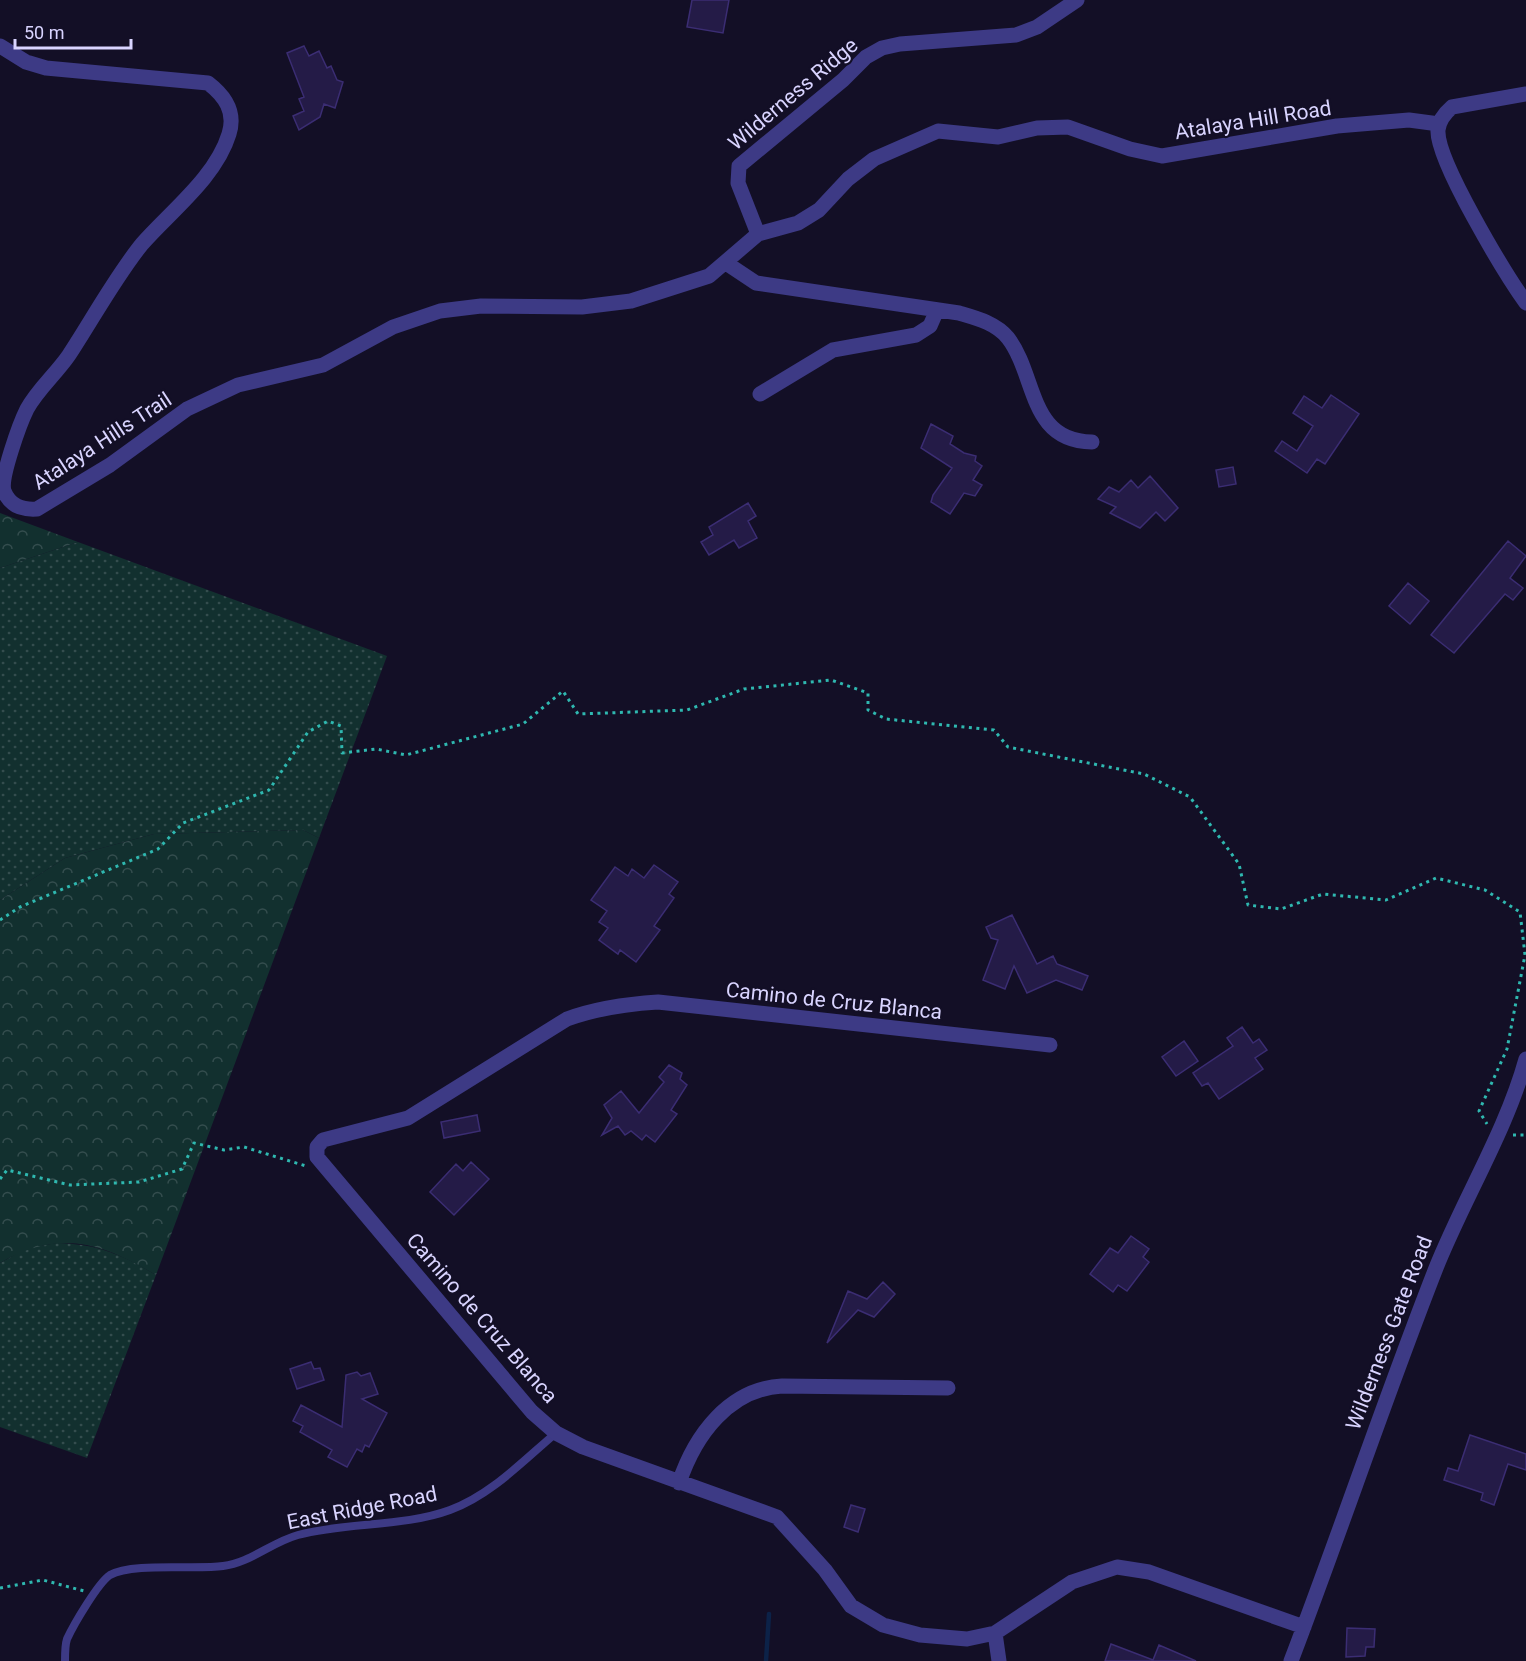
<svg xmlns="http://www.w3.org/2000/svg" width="1526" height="1661" viewBox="0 0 1526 1661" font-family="Roboto,sans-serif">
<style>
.grass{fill:url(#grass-dots)}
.forest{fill:url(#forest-crowns)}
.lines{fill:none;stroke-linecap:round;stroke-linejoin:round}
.stream{stroke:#0c2248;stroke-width:4.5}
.building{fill:#241b47;stroke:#3b2d73;stroke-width:1.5}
.path{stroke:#2fb8b0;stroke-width:3;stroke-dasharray:3 4.5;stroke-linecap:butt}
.service{stroke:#3d3a85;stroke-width:8}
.minor{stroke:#3d3a85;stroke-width:15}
.labels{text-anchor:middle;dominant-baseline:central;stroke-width:4.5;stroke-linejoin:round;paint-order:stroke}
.street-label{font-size:21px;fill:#d9d4ff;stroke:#130f26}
</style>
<defs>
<pattern id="grass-dots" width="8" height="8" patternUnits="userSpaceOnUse" patternTransform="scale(1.5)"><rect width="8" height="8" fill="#12302f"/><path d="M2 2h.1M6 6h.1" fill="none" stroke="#344d4e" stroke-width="1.8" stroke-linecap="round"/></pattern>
<pattern id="forest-crowns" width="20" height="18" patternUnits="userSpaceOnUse" patternTransform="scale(1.5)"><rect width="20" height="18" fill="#12302f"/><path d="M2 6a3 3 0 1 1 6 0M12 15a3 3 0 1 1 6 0" fill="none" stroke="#344d4e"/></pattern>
</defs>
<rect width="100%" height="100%" fill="#130f26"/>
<path class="grass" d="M 78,542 L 387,656 L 319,838 L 303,830 L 154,834 L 65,858 L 0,900 L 0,568 Z
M 57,1243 C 97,1244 121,1254 156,1275 L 87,1458 L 0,1427 L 0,1263 L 27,1248 Z"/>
<path class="forest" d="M 0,513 L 78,542 L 0,568 Z
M 303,830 L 319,838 L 156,1275 C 100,1242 59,1229 0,1263 L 0,900 L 65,858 L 154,834 Z"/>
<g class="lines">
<path class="stream" d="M 766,1661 L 769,1614"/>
</g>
<path class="building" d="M 692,0 L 729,0 L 723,33 L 687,27 Z
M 304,46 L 309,56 L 319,51 L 327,68 L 331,66 L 337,80 L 343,82 L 335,108 L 324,104 L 320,117 L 299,130 L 293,116 L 304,111 L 299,99 L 304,97 L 287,53 Z
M 1331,395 L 1359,414 L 1325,464 L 1317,459 L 1307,473 L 1275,451 L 1282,441 L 1297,451 L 1313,426 L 1293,413 L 1304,396 L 1322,408 Z
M 931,424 L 953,436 L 950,444 L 964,453 L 976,456 L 975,461 L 982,466 L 973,480 L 982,485 L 975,496 L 964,493 L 950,514 L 931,502 L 933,495 L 952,468 L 921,448 Z
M 1233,467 L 1236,484 L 1219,487 L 1216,470 Z
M 1150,476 L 1178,508 L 1165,521 L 1156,512 L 1140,528 L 1110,513 L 1116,507 L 1098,499 L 1109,487 L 1119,492 L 1131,480 L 1138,488 Z
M 748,503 L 756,516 L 748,521 L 757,538 L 739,548 L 734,540 L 709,555 L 701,542 L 713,535 L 709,527 Z
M 1508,541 L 1526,556 L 1510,578 L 1523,588 L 1513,600 L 1505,594 L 1454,653 L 1431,635 Z
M 1408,583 L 1429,601 L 1410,624 L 1389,606 Z
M 654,865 L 678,882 L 669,894 L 674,898 L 654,926 L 660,930 L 636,962 L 620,950 L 618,954 L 599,940 L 608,928 L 599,922 L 607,911 L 591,900 L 615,867 L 628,876 L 632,869 L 644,878 Z
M 1012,915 L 1037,964 L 1053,956 L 1057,964 L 1088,976 L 1082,990 L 1056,980 L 1027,993 L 1014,966 L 1005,989 L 983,980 L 998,940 L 991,938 L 986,927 Z
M 1242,1027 L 1253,1043 L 1259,1039 L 1267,1050 L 1255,1058 L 1263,1069 L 1219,1099 L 1208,1083 L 1202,1086 L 1193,1073 L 1233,1046 L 1227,1038 Z
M 1184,1041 L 1198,1061 L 1176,1076 L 1162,1057 Z
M 669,1065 L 682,1073 L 680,1079 L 687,1085 L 671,1110 L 677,1114 L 655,1142 L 646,1135 L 642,1140 L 631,1131 L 625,1135 L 618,1126 L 602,1135 L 612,1118 L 604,1105 L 621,1091 L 639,1113 L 664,1082 L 659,1077 Z
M 477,1115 L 480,1131 L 444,1138 L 441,1122 Z
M 471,1162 L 489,1179 L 454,1215 L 430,1192 L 456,1164 L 463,1171 Z
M 1131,1236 L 1149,1249 L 1143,1257 L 1149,1262 L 1127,1291 L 1118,1285 L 1113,1292 L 1090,1274 L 1110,1248 L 1118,1253 Z
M 883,1282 L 895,1294 L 874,1317 L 858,1310 L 827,1343 L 848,1291 L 867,1299 Z
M 311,1362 L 314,1369 L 320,1368 L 324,1380 L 297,1389 L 290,1369 Z
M 357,1372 L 361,1376 L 370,1373 L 378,1394 L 362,1399 L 387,1413 L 369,1447 L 365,1445 L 362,1452 L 357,1449 L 347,1467 L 328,1457 L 332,1450 L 300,1432 L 303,1426 L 293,1421 L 301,1405 L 342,1427 L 346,1375 Z
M 1470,1435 L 1526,1454 L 1526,1470 L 1508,1464 L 1494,1505 L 1481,1500 L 1483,1493 L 1444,1480 L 1448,1468 L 1458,1471 Z
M 851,1505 L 865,1509 L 858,1532 L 844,1527 Z
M 1347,1628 L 1375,1629 L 1374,1647 L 1366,1647 L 1365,1656 L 1346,1657 Z
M 1111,1644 L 1153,1660 L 1159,1645 L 1196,1661 L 1105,1661 Z"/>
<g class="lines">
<path class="path" d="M 0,920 L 20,907 L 158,849 L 183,823 L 269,790 L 308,732 L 328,721 L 341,726 L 342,753 L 376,749 L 406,755 L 523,724 L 563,691 L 578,714 L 687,710 L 744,689 L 831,680 L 868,693 L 868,710 L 886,719 L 994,730 L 1008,747 L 1144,774 L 1190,797 L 1239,864 L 1248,905 L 1281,909 L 1323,894 L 1386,900 L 1436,878 L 1485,890 L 1520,912 L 1525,955 L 1507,1049 L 1479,1111 L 1487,1124
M 1513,1135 L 1526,1135
M 0,1179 L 7,1170 L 70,1185 L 139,1182 L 182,1169 L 194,1143 L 224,1150 L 244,1147 L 306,1166
M 0,1588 L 43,1580 L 84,1591"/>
<path class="service" d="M 65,1661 C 65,1654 65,1645 67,1639 C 74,1624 98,1583 110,1575 C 132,1562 196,1570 223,1566 C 250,1563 272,1542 298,1535 C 346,1522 404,1527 450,1510 C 491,1495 524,1460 556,1433"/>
<path class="minor" d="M 0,46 L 26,62 L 46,68 L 208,83 C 225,96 236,112 229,134 C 216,177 171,211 142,244 C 116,276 92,320 69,355 C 56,374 38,389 27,409 C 20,423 0,478 4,491 C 10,506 22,510 37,509 L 110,465 L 187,409 L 238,385 L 323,365 L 393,327 L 440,311 L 481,306 L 582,307 L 631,301 L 709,276 L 758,234 L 798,223 L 819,210 L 848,179 L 874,159 L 938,131 L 998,137 L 1037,128 L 1068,127 L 1130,149 L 1162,156 L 1337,126 L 1409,120 L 1439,124
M 1526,94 L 1452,107 C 1445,113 1439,120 1438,130 C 1436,160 1506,275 1526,303
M 758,234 L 738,183 L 739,166 L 843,80 L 866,57 L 882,48 L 900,44 L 1016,35 L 1037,27 L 1077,0
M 726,263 L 756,283 L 959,313 C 976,318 996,323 1008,338 C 1037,376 1028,441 1092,442
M 760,394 L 833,350 L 916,335 L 930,326 L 937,310
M 1050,1045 L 658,1002 C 626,1004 597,1008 567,1019 L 408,1118 L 323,1140 L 317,1147 L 317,1157 L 532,1412 L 556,1433 L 583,1447 L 777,1517 L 825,1570 L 851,1606 L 883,1625 L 920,1635 L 967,1639 L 995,1633 L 1072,1582 L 1117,1567 L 1149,1572 L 1304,1627
M 679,1483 C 695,1435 729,1389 782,1386 L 948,1388
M 995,1633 L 999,1661
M 1291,1661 C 1341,1530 1385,1398 1436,1268 C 1464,1198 1506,1131 1526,1059"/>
</g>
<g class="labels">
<g class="street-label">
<text transform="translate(793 94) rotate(-40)">Wilderness Ridge</text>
<text transform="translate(1253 120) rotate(-9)">Atalaya Hill Road</text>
<text transform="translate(102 441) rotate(-33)">Atalaya Hills Trail</text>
<text transform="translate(834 1001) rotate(6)">Camino de Cruz Blanca</text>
<text transform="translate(482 1318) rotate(49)">Camino de Cruz Blanca</text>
<text transform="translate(1389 1333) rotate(-69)">Wilderness Gate Road</text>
<text transform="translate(362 1508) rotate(-11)">East Ridge Road</text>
</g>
</g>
<path d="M15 39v9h116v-9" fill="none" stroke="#d9d4ff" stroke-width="3"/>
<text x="24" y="39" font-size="18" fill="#d9d4ff" stroke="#130f26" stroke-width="4.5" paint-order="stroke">50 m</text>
</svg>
